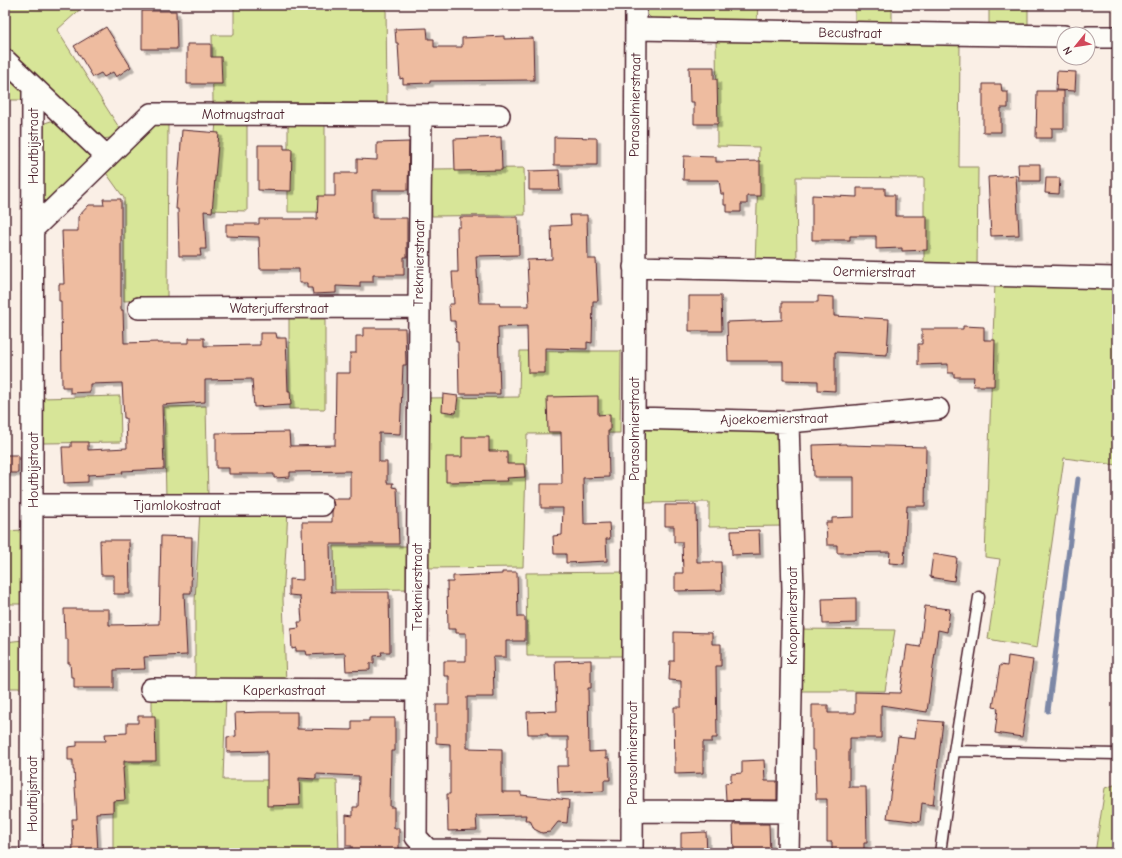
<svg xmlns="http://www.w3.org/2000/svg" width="1122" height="858" viewBox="0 0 1122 858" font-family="'Comic Neue',sans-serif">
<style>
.green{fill:#d7e598;stroke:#908262}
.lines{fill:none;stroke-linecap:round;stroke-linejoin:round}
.stream{stroke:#7b87a6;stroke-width:5}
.building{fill:#eebca0;stroke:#4a1f2b;filter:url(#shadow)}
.service-casing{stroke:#4a1f2b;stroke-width:13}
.minor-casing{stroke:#4a1f2b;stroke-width:24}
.service{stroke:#fdfcf7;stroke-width:10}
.minor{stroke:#fdfcf7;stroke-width:21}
.labels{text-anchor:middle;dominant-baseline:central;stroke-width:4;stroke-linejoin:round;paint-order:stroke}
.street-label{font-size:14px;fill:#4a1f2b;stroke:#fdfcf7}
</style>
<defs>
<filter id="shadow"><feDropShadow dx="3.5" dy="3.5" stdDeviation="0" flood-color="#0004"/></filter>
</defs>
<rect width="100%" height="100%" fill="#faefe6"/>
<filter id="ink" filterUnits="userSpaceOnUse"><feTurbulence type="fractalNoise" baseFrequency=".025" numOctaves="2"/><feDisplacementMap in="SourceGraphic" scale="8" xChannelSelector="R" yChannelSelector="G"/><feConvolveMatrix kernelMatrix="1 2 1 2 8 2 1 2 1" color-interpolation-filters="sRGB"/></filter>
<g filter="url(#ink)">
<path class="green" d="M 5,5 L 85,5 L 57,30 L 120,129 L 111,138 L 102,139 L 92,132 L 5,46 Z
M 234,5 L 386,5 L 387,103 L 213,102 L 212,35 L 234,35 Z
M 643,5 L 758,5 L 757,21 L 660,21 L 651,18 L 643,10 Z
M 855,5 L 892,5 L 892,27 L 855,27 Z
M 989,5 L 1028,5 L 1028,29 L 989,29 Z
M 716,34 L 960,41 L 959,167 L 978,167 L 977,270 L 924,269 L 924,178 L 796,177 L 797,267 L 755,266 L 759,147 L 717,146 Z
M 5,70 L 23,89 L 22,100 L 5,100 Z
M 288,119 L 325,119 L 325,212 L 288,212 Z
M 54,120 L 89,152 L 91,158 L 88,165 L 41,209 L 42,124 Z
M 247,120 L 247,211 L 209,210 L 216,121 Z
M 155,122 L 168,122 L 167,299 L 124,301 L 124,198 L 104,170 Z
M 524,168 L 525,215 L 432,216 L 431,169 Z
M 995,283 L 1117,285 L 1117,465 L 1064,458 L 1037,648 L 988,639 L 1000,559 L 985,557 Z
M 289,314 L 325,314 L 325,409 L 289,409 Z
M 520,351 L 621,351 L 620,433 L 527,434 L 523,567 L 426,568 L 425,398 L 519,397 Z
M 120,396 L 121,442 L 43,443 L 42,398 Z
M 206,406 L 208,497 L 166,497 L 164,407 Z
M 650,425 L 771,429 L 779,436 L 785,526 L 709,527 L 709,502 L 640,503 L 644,429 Z
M 200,510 L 288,510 L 283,599 L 286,684 L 195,684 L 195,601 Z
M 23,530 L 25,604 L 5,604 L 5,531 Z
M 334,546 L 411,546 L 411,589 L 335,590 Z
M 625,572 L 626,656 L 527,656 L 526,573 Z
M 797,629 L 895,630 L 885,691 L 801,691 Z
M 23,640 L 23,688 L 5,688 L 5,642 Z
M 152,693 L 226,694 L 223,780 L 337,780 L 339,853 L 113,853 L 113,762 L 152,762 Z
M 1117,784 L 1117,853 L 1095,853 L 1105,788 Z"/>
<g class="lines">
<path class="stream" d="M 1048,711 L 1078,479"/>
</g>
<path class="building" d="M 142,11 L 176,11 L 177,49 L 142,49 Z
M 106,27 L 131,67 L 116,77 L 113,72 L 104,77 L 101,73 L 93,77 L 74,46 Z
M 427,28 L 428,39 L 434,39 L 434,47 L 462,47 L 462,38 L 504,36 L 504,39 L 533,38 L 534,80 L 430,81 L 430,83 L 403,84 L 403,78 L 400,79 L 398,43 L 396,43 L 395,29 Z
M 187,44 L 211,44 L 211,57 L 221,57 L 222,84 L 187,84 Z
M 689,67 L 714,67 L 714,79 L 717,79 L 718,124 L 694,124 L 694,102 L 690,102 Z
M 1057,71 L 1076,72 L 1075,91 L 1056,90 Z
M 983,84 L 1001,84 L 1002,92 L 1008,92 L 1008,108 L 1001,108 L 1001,132 L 983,132 Z
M 1037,91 L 1064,91 L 1064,128 L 1052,128 L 1052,138 L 1036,138 Z
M 182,130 L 219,133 L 212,212 L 204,211 L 206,249 L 200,249 L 201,256 L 179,256 L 178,209 L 176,209 Z
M 501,137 L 502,170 L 455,171 L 454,139 Z
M 554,137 L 597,138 L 597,165 L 554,165 Z
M 409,142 L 408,190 L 372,190 L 372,218 L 407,218 L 407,257 L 404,257 L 404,275 L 373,275 L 373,282 L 360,282 L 360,287 L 336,286 L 336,293 L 313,294 L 312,288 L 307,288 L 307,283 L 299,283 L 299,269 L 260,269 L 259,237 L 226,236 L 226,224 L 259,224 L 259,219 L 317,219 L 318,196 L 335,196 L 335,173 L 357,173 L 357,159 L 377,160 L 377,143 Z
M 258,145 L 284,145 L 284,149 L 292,149 L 291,191 L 258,190 Z
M 684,156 L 716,157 L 716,162 L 760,161 L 760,196 L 747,196 L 747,204 L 741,204 L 741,212 L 727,212 L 727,205 L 724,205 L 724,194 L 721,194 L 719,180 L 683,180 Z
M 1018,164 L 1040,164 L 1040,181 L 1019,181 Z
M 559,170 L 560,190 L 529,190 L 529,171 Z
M 1016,175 L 1019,235 L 991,236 L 988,177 Z
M 1046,178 L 1060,178 L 1059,194 L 1045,193 Z
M 857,188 L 885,188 L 885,195 L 895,195 L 895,216 L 927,216 L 927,250 L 902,251 L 902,248 L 876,249 L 876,236 L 850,236 L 850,240 L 812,240 L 812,195 L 857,197 Z
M 103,199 L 121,199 L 121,310 L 123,310 L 124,343 L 158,342 L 158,343 L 189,343 L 189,338 L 204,338 L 204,346 L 260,345 L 260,333 L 276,333 L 277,338 L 286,338 L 288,391 L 290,391 L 291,405 L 254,407 L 252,379 L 205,380 L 205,402 L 162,405 L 164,469 L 122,471 L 123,473 L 88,475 L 88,482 L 64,483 L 62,447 L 71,447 L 71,442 L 88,442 L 88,450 L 127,448 L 126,418 L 124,418 L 122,383 L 90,384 L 90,392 L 70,393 L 70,387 L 62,387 L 61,301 L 59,301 L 59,284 L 64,284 L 62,231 L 78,231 L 78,217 L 89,205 L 104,205 Z
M 570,215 L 587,215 L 588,259 L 596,259 L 598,301 L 593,301 L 592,343 L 587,342 L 587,349 L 545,348 L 545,373 L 528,373 L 527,326 L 498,327 L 500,394 L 459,394 L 458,342 L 456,342 L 455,321 L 450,321 L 449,304 L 454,304 L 452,272 L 458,272 L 457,227 L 460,227 L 460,217 L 518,217 L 519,255 L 476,256 L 479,303 L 499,303 L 500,306 L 529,306 L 527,260 L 552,259 L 551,226 L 571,225 Z
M 689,296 L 721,296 L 722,331 L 689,331 Z
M 818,296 L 834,297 L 834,316 L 889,319 L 887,355 L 835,352 L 835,391 L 818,390 L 818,381 L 783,380 L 783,361 L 728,361 L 727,322 L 782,320 L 782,302 L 818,302 Z
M 963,326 L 984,327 L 984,340 L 995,340 L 994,386 L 973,386 L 974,377 L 954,377 L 954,373 L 948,373 L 948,364 L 918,365 L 918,344 L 922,344 L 922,329 L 963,329 Z
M 363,328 L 405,328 L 406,365 L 403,365 L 400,434 L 379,433 L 379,462 L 387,462 L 387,483 L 393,483 L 392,487 L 397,488 L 399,544 L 330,544 L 331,592 L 389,592 L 390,652 L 381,652 L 382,655 L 374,656 L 374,663 L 370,663 L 370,670 L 346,671 L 345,653 L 307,655 L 306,651 L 296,651 L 296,648 L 292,649 L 291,629 L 299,628 L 298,622 L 302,622 L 300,596 L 289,595 L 289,579 L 303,580 L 302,522 L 332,522 L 332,511 L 334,505 L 332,499 L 350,499 L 350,471 L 290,472 L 290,477 L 274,478 L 274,474 L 229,474 L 229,468 L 216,468 L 216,433 L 289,432 L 290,446 L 335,445 L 336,373 L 350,373 L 350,353 L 356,353 L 356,336 L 363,336 Z
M 443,394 L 458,396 L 456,413 L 442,411 Z
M 598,396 L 598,415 L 610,414 L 610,431 L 608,431 L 609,477 L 583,478 L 584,524 L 609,523 L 610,539 L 606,539 L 607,561 L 566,563 L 566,554 L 554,554 L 553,536 L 562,535 L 563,508 L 541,508 L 541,484 L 562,484 L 561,432 L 548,432 L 547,397 Z
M 462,437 L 489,437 L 489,451 L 507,451 L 507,464 L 524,464 L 525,477 L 507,478 L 508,481 L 446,482 L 446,457 L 462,457 Z
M 846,444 L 846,445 L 926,447 L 925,506 L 907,506 L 904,564 L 889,563 L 890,552 L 837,553 L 837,545 L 827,545 L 826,522 L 832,522 L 832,518 L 854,517 L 854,477 L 814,477 L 813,445 Z
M 5,455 L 18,455 L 18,473 L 5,473 Z
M 665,505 L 696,505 L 697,562 L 721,562 L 722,590 L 675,591 L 675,573 L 683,573 L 682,542 L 674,542 L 674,526 L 665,526 Z
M 759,530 L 760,554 L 732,555 L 731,531 Z
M 161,536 L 192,537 L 191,593 L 184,593 L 187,655 L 144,657 L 145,669 L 114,670 L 114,688 L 74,688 L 74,677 L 71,677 L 70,663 L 68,663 L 68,639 L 65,639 L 64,609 L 109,609 L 109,625 L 159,624 Z
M 100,540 L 129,540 L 130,594 L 114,594 L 114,575 L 101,575 Z
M 933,554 L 957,558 L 954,581 L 930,577 Z
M 502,572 L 517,572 L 518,617 L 525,617 L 525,641 L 506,641 L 506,657 L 493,657 L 494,697 L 467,697 L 467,748 L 502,749 L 502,792 L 521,792 L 521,795 L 569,800 L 567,823 L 558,822 L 550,832 L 542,833 L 534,829 L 530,820 L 525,820 L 526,815 L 476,816 L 477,830 L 448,831 L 447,794 L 450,794 L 450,744 L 436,743 L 436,705 L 449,705 L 449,676 L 444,676 L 444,661 L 466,661 L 466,633 L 456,633 L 456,629 L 448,629 L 447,582 L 453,582 L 453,576 L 502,574 Z
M 856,598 L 856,623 L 823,624 L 822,599 Z
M 925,606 L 950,609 L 947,632 L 938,630 L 927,712 L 881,705 L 881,738 L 850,738 L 850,750 L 849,750 L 849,787 L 866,787 L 867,843 L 864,843 L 864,853 L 832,853 L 832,842 L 827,842 L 827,799 L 816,799 L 815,750 L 812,750 L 812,705 L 828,705 L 828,713 L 855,713 L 855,692 L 900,693 L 907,645 L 920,647 Z
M 674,632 L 712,633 L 712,644 L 721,644 L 721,666 L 716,666 L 717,738 L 712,738 L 712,742 L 703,742 L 703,773 L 675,774 L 674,707 L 681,707 L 681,681 L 669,680 L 670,661 L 674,661 Z
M 1008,656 L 1033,660 L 1022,737 L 995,733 L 998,708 L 993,707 L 1000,665 L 1007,666 Z
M 591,660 L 591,688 L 588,688 L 589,752 L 606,751 L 606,758 L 609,758 L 610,780 L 604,780 L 604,791 L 558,793 L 557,766 L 568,766 L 568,737 L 548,737 L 548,734 L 528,734 L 527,712 L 557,711 L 555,661 Z
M 261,712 L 297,712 L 297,729 L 352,730 L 352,721 L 369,721 L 369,718 L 395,718 L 395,751 L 391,751 L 390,807 L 394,807 L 394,828 L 399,828 L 399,852 L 352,851 L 352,846 L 346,846 L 346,815 L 353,816 L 353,807 L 358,807 L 359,776 L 316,774 L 316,779 L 299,778 L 300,805 L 267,806 L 267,751 L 227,752 L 227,737 L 236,736 L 235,713 Z
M 138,716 L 155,716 L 156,761 L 124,761 L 124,768 L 123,768 L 125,800 L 113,801 L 113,812 L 96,813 L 98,853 L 73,853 L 72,819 L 77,819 L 74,770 L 73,770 L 73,760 L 68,760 L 68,747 L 77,746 L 77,741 L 106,741 L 105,734 L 127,733 L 127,723 L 138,723 Z
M 917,720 L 943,722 L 933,805 L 922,803 L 920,822 L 887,818 L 898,737 L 915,739 Z
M 764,760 L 765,781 L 777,781 L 777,800 L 726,800 L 725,783 L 731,782 L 731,774 L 742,773 L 742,761 Z
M 733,824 L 769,824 L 770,853 L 734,853 Z
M 706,832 L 707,853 L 681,853 L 681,833 Z"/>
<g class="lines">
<g class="service-casing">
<path id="service" d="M 954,751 L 1117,754
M 940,853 L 954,751 L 979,597"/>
</g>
<g class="minor-casing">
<path id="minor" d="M 636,29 L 1064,36
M 1088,37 L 1117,37
M 5,60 L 107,157
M 421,115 L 419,307 L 416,837 L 428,850 L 632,852
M 33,229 L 151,114 L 499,115
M 634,267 L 1115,278
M 139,308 L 419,307
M 634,418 L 788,422 L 938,409
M 788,422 L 793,590 L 788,853
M 33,505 L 322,505
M 151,689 L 417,690
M 632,811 L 789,812
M 31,853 L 33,87
M 632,853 L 636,5"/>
</g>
<use href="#service" class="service"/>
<use href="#minor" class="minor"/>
</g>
</g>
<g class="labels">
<g class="street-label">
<text transform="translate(850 33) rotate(1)">Becustraat</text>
<text transform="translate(635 105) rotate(-89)">Parasolmierstraat</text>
<text x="243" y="114">Motmugstraat</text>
<text transform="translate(33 146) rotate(-90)">Houtbijstraat</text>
<text transform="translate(419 263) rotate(-89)">Trekmierstraat</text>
<text transform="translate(874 272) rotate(1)">Oermierstraat</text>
<text x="279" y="308">Waterjufferstraat</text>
<text transform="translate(774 419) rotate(-1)">Ajoekoemierstraat</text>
<text transform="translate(634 429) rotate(-90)">Parasolmierstraat</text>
<text transform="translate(33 470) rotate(-90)">Houtbijstraat</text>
<text x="177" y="505">Tjamlokostraat</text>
<text transform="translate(417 587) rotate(-90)">Trekmierstraat</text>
<text transform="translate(792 616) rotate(-90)">Knoopmierstraat</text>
<text x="284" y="690">Kaperkastraat</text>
<text transform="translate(632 753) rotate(-90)">Parasolmierstraat</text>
<text transform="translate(32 794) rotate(-90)">Houtbijstraat</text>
</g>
</g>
<rect width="1122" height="858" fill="none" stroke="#fdfcf7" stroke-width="20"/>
<rect x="10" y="10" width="1102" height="838" fill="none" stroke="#4a1f2b" stroke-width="1.5" filter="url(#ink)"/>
<g transform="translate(1076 46) rotate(240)"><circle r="19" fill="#fdfcf7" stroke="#b5a4a5"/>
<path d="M0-3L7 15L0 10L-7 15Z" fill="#d1495b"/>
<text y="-6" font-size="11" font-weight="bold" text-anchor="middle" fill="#4a1f2b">N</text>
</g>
</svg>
